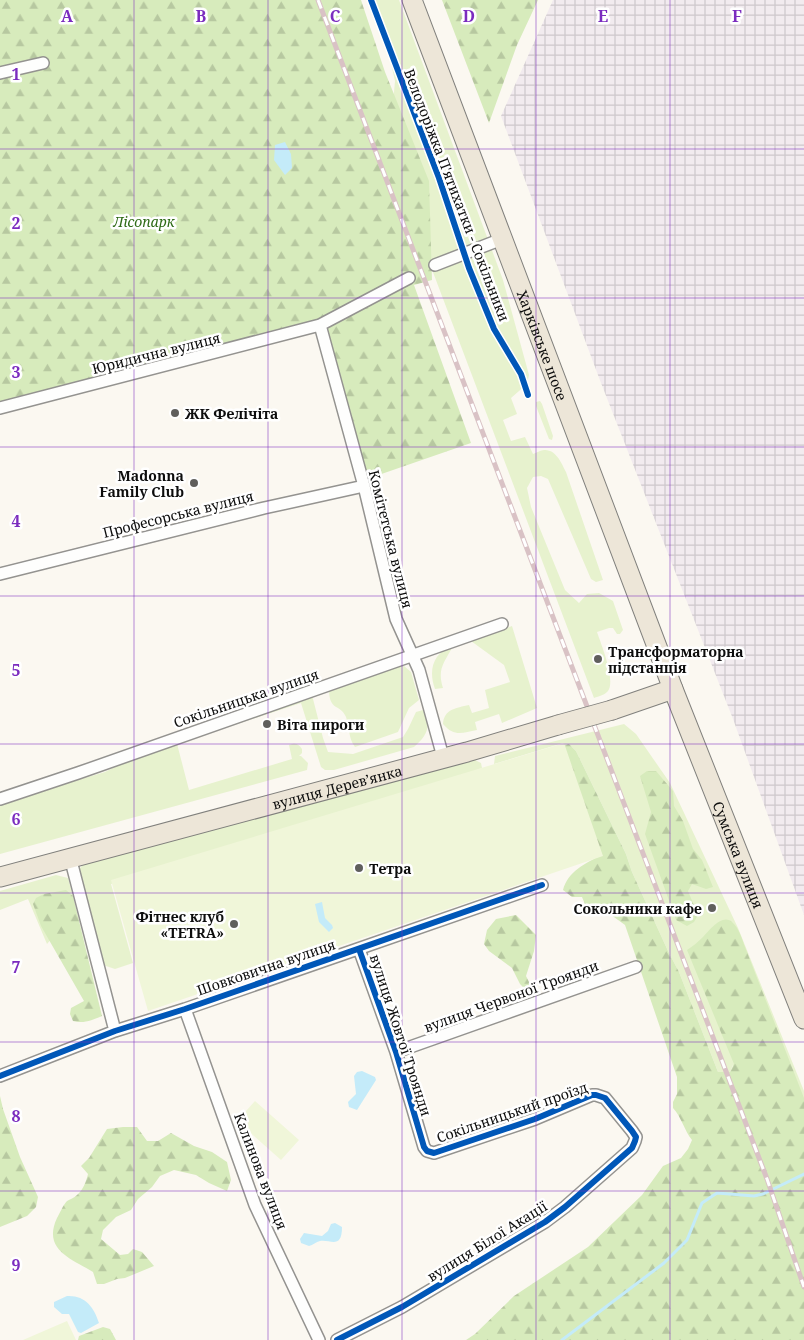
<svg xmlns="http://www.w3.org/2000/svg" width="804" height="1340" viewBox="0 0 804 1340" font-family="'Noto Serif',serif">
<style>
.industrial{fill:url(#industrial-grid)}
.grass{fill:#e7f2ce}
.forest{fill:url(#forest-firs)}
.pitch{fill:#f0f6d9}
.water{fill:#c4ebf9}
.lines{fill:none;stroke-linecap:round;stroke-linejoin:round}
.stream{stroke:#c4ebf9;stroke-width:3}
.street-casing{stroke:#949390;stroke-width:14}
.primary-casing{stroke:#81807d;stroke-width:21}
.street{stroke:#fefefd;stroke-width:11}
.primary{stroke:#ede6d8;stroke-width:19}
.rail-casing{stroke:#d9c2c5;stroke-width:5}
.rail{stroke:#fff;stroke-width:3;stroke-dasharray:9;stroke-linecap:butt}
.primary-bridge-casing{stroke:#81807d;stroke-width:21;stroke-linecap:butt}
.primary-bridge{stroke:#ede6d8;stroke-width:19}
.cycleway-casing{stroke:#fff;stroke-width:9}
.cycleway{stroke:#0057b8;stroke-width:6}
.grid{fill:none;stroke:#7b2cbf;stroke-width:1;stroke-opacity:0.55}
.poi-dot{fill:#605f5d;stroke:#fff;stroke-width:2}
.labels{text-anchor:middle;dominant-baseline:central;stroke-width:5;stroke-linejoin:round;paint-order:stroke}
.street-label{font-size:14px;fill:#0d0d0d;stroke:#fff}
.park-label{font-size:14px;font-style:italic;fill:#2f6b17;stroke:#fff}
.poi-label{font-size:14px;font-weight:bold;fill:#0d0d0d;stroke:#fff;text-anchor:start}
.grid-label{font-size:16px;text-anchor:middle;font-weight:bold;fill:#7b2cbf;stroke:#fff;stroke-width:5;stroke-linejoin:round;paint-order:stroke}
</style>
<defs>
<pattern id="industrial-grid" width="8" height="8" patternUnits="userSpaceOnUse" patternTransform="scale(1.25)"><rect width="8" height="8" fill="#f2ebef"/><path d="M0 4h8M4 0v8" fill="none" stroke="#cec8cc"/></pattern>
<pattern id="forest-firs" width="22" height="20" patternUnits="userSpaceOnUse" patternTransform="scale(1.25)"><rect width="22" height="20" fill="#d7ebbc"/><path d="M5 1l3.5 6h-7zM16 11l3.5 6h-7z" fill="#b7c8a0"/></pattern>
</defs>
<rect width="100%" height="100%" fill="#fbf8f1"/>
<path class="industrial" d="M 553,0 L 804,0 L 804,915 L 733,719 L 601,383 L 501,116 Z"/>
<path class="grass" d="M 372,0 L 399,0 L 503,280 L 529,375 L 527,384 L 511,398 L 517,414 L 503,420 L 511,441 L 525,437 L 533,454 C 536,453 541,450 544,450 C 556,449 562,464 566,472 L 603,580 L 596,582 L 591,579 L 548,479 L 541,476 L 533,477 L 527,488 L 531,507 L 565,590 L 579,603 L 587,594 L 599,593 L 613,601 L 623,630 L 620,634 L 617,634 L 613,628 L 609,628 L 597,632 C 601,644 616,680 608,691 C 605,695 599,696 594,698 L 414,222 L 392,114 L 395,81 L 386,41 Z
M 540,401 L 542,404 L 553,436 L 552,440 L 549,439 L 536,406 L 536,402 Z
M 512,626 L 537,708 L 502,723 L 499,714 L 475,722 L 477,730 C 462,733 454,737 443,724 C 444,709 456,708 469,705 L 472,713 L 489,708 L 485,690 L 510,682 L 504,665 L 471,641 Z
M 453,646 C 444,663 437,669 443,688 L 435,689 C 428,671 433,652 453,646 Z
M 389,666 L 404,666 L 411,672 L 419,700 L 409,708 L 398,732 L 355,747 C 348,738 350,728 346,717 C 340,703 329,712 329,689 Z
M 312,695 L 323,738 L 328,752 L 353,754 L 403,737 L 408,729 L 416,712 L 423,710 C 432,726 427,736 414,747 L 334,770 L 325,770 L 321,767 L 301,703 L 216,731 L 215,726 Z
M 624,724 L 636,734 L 670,783 L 738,928 L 804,1091 L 804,1138 L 733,1065 L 730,1072 L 718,1072 L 679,972 L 668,951 L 632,872 L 626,854 L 576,751 L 569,744 L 564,745 L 563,743 L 494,764 L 495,756 Z
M 175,736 L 189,790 L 292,759 L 289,745 C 295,743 298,743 302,749 L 302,753 L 299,756 L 301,756 L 308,763 L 307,770 L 0,854 L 0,803 L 105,772 Z
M 473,759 L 481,763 L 482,768 L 420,793 L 111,884 L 133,963 L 115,969 L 103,965 L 79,877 L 80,868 L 84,864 Z
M 56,875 L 68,878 L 73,896 L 60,929 L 47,944 L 28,899 L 0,910 L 0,891 Z"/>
<path class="forest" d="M 0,0 L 361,0 L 385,72 L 429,181 L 432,280 L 414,285 L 471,443 L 367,479 L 320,326 L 0,405 Z
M 442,0 L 538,0 L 517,45 L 489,123 Z
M 569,744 L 576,751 L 626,854 L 632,872 L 668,951 L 679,972 L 718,1072 L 730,1072 L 734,1064 L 687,950 C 693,946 698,942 703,937 C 709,931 722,913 732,922 C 739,928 742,939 745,947 L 804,1098 L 804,1340 L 466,1340 L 475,1334 L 514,1296 L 588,1247 L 642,1195 L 663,1166 L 681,1158 L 688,1149 L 692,1140 C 684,1130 682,1118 673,1108 L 673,1102 L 677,1094 L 677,1077 L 625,925 L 607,912 L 587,909 L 582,897 L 572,897 L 563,890 C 568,871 585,864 601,855 L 564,745 Z
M 647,771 L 656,771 L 673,791 L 674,806 L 683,821 L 693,849 L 702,860 L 713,887 L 706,889 L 692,884 L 688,891 L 698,915 L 694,922 L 687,926 L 676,920 L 645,834 L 651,812 L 640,776 Z
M 66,890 L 73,896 L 102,1016 C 92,1020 84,1024 73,1021 L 70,1014 L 71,1008 L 84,1001 L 41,926 L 33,904 L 36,898 L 44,894 Z
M 516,915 L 536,935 L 534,951 L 526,976 L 531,986 L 524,988 L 520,984 L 512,968 L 489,951 L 484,944 L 487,930 L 496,919 Z
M 0,1096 L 3,1109 L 20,1157 L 38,1197 L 36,1207 L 27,1216 L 0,1227 Z
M 123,1127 L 137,1127 L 147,1141 L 158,1141 L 171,1133 L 194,1146 L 212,1152 L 227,1162 L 231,1180 L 227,1191 L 209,1183 L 196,1175 L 174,1170 L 160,1176 L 152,1187 L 138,1199 L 131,1210 L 116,1217 L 103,1230 L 101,1239 L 120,1255 L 128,1254 L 133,1249 L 142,1252 L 154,1266 L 125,1278 L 117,1279 L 104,1284 L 97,1284 L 93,1272 C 72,1259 42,1250 57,1218 C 60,1213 63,1205 67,1201 C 70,1199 74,1198 77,1195 C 83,1190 86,1182 88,1174 L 81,1166 L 89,1158 L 107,1129 Z
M 103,1327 L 110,1329 L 116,1340 L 78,1340 L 79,1336 Z"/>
<path class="pitch" d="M 564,743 L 603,856 L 148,1011 L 111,880 Z
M 255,1101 L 299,1140 L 281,1160 L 237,1121 Z
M 67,1321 L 76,1340 L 23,1340 Z"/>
<path class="water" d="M 285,142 L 291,154 L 292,168 L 285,175 L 274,160 L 275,145 Z
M 322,902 L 325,918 L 332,925 L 333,928 L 329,932 L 319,922 L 315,904 Z
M 362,1071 L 375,1077 L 376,1080 L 357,1110 L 349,1107 L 348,1102 L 356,1094 L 354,1076 L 357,1072 Z
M 335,1223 L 342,1227 C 342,1250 330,1239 320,1241 C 316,1242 313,1245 309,1246 L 301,1243 L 300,1239 L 304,1233 L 322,1236 L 328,1231 L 331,1224 Z
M 67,1296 C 85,1295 94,1307 99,1323 L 81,1333 L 78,1332 L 69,1314 L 62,1314 L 54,1307 L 54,1302 Z"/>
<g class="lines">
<path class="stream" d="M 562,1340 L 664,1263 L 687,1240 L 702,1203 L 717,1193 L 754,1196 L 763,1194 L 804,1174"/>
<g class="street-casing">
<path id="street" d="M 0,73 L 43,63
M 435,265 L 502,239
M 320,325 L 364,486 L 396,619 L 419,670 L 443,757
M 0,408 L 320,325 L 409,278
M 0,574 L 264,508 L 364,486
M 0,799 L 78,773 L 502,624
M 70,857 L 115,1031
M 185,1009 L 255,1205 L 319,1340
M 396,1052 L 636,967
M 0,1076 L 115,1031 L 185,1009 L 542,885
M 337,1340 L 402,1307 L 545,1222 L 565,1207 L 632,1148 L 635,1141 L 636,1137 L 632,1131 L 605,1098 L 596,1095 L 592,1095 L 535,1119 L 434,1153 L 427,1151 L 424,1147 L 396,1052 L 359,949"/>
</g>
<g class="primary-casing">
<g id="primary">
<path id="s1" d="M 412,0 L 673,689 L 804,1019"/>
<path d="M 612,710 L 673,689"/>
<path id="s2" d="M 0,877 L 467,752 L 558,725"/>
</g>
</g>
<use href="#street" class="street"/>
<use href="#primary" class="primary"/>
<g class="rail-casing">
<path id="rail" d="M 318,0 L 767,1179 L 804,1287"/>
</g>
<use href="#rail" class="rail"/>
<g class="primary-bridge-casing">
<path id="primary-bridge" d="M 558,725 L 612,710"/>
</g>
<use href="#primary-bridge" class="primary-bridge"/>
<g class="cycleway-casing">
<path id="cycleway" d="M 371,0 L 439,178 L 469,268 L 494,329 L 521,374 L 528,395
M 0,1076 L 115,1031 L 185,1009 L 542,885
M 337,1340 L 402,1307 L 545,1222 L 565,1207 L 632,1148 L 635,1141 L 636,1137 L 632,1131 L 605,1098 L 596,1095 L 592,1095 L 535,1119 L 434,1153 L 427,1151 L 424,1147 L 396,1052 L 359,949"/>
</g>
<use href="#cycleway" class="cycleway"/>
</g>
<path class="grid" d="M 134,0 L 134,1340M 268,0 L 268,1340M 402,0 L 402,1340M 536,0 L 536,1340M 670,0 L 670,1340M 0,149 L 804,149M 0,298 L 804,298M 0,447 L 804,447M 0,596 L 804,596M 0,744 L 804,744M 0,893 L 804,893M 0,1042 L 804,1042M 0,1191 L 804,1191"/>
<g class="poi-dot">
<circle cx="175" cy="413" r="5"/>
<circle cx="194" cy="483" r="5"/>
<circle cx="598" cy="659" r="5"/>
<circle cx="267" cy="724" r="5"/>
<circle cx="359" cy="868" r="5"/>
<circle cx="712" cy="908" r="5"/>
<circle cx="234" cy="924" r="5"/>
</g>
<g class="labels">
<g class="street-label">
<text transform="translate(457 195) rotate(69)">Велодоріжка П'ятихатки - Сокільники</text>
<text stroke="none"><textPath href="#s1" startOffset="369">Харківське шосе</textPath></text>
<text transform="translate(156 353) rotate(-14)">Юридична вулиця</text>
<text transform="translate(178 514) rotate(-14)">Професорська вулиця</text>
<text transform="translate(391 539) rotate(76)">Комітетська вулиця</text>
<text transform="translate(246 698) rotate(-19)">Сокільницька вулиця</text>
<text stroke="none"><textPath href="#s2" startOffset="349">вулиця Дерев’янка</textPath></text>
<text stroke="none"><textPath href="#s1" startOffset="915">Сумська вулиця</textPath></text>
<text transform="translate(266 967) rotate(-19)">Шовковична вулиця</text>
<text transform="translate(511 996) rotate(-20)">вулиця Червоної Троянди</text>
<text transform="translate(401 1035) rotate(72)">вулиця Жовтої Троянди</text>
<text transform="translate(512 1112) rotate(-19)">Сокільницький проїзд</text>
<text transform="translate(261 1171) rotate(69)">Калинова вулиця</text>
<text transform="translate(487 1241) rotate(-32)">вулиця Білої Акації</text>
</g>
<g class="park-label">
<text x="144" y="221">Лісопарк</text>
</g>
<g class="poi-label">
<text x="185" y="413">ЖК Фелічіта</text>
<text x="184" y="475" text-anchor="end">Madonna<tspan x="184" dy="16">Family Club</tspan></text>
<text x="608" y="651">Трансформаторна<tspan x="608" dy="16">підстанція</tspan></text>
<text x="277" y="724">Віта пироги</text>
<text x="369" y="868">Тетра</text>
<text x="702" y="908" text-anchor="end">Сокольники кафе</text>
<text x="224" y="916" text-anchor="end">Фітнес клуб<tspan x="224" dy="16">«TETRA»</tspan></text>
</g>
</g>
<g class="grid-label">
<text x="67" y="22">A</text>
<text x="201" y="22">B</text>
<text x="335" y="22">C</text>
<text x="469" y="22">D</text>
<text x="603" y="22">E</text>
<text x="737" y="22">F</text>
<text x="16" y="80">1</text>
<text x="16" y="229">2</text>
<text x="16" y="378">3</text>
<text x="16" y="527">4</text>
<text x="16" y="676">5</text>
<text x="16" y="825">6</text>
<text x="16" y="973">7</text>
<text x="16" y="1122">8</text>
<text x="16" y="1271">9</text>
</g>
</svg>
